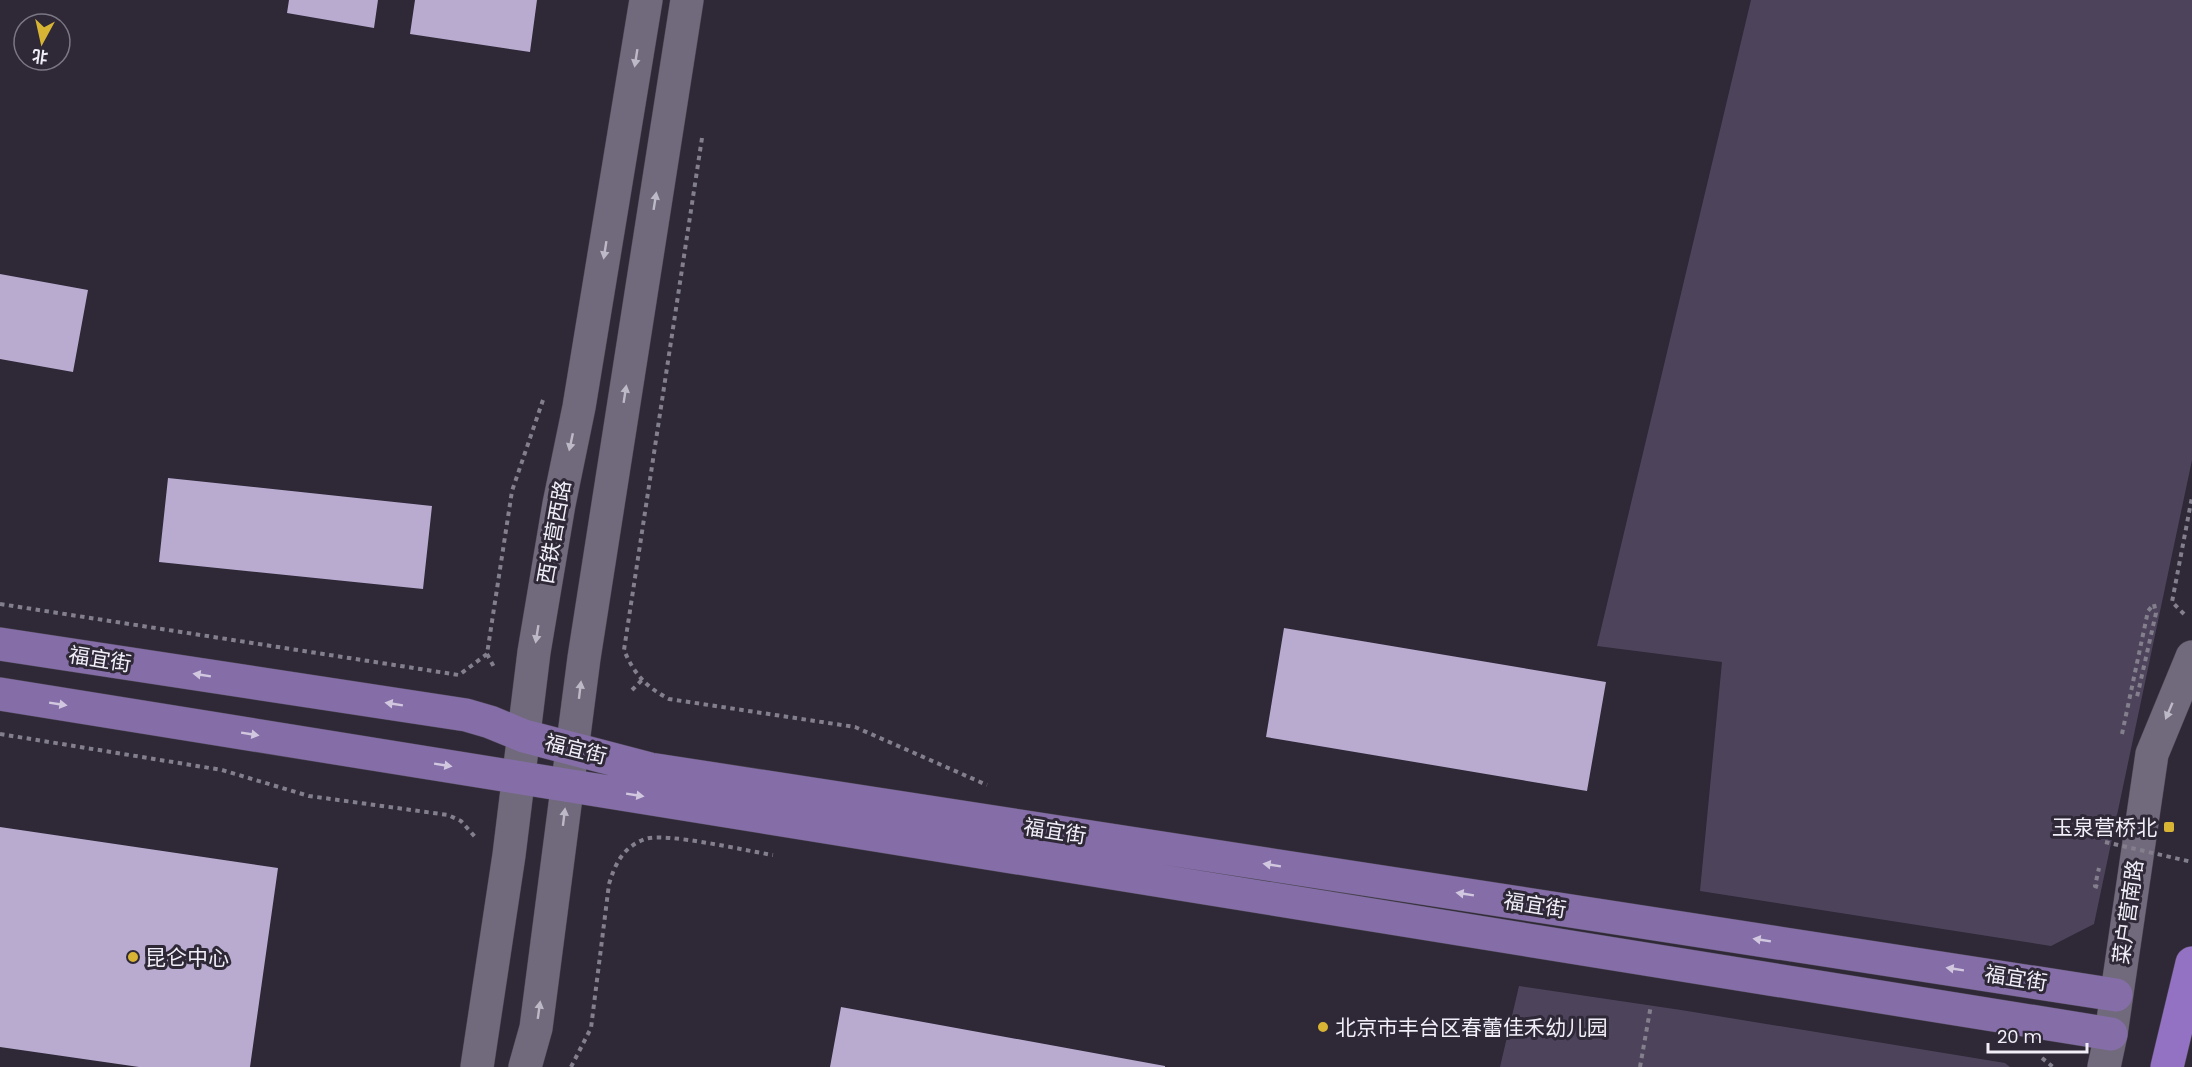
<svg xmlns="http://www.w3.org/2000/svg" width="2192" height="1067" viewBox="0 0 2192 1067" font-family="Poppins,'Noto Sans SC',sans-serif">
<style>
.green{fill:#4d445c}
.building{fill:#b8abcf}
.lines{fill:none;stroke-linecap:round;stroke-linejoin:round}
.minor-casing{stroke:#4b4553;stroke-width:34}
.major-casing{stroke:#4b4553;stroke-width:34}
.highway-casing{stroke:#4b4553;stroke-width:34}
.path{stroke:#837f8c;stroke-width:4;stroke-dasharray:4.5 4.5;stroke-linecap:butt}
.minor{stroke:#716a7d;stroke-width:33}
.major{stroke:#856ea7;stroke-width:33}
.highway{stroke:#9371c3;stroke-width:33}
.path-bridge{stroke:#837f8c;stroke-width:4;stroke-dasharray:4.5 4.5;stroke-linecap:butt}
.oneway{fill:#beb9c7}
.oneway2{fill:#d1c8e0}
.poi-dot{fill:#d8b434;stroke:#2e2837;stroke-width:2}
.labels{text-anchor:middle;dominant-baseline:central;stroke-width:6;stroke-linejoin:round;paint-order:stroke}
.street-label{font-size:21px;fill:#f1eef8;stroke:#2e2837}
.poi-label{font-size:21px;fill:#f1eef8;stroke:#2e2837;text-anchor:start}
</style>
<rect width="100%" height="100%" fill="#2e2837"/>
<path class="green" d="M 1751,0 L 2192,0 L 2192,460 L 2094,924 L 2051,946 L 1700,891 L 1722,662 L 1597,646 Z
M 1519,986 L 1681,1010 L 2005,1063 L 2010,1067 L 1500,1067 Z"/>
<path class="building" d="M 289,0 L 378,0 L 374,28 L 287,13 Z
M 415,0 L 537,0 L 530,52 L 410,34 Z
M 0,274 L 88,290 L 73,372 L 0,359 Z
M 168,478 L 432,506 L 423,589 L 159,562 Z
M 1284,628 L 1606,682 L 1587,791 L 1266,737 Z
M 0,827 L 278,868 L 250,1067 L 139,1067 L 0,1047 Z
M 841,1007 L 1165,1066 L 1165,1067 L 830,1067 Z"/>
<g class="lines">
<g class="minor-casing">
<path id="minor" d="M 477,1067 L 509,855 L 534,652 L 559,504 L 579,407 L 646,0
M 525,1067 L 536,1028 L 584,658 L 687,0
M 2104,1067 L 2111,1034 L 2152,754 L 2192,657"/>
</g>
<g class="major-casing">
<path id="major" d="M 0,644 L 466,715 L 490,722 L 524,736 L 650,769 L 2116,995
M 0,694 L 2111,1034"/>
</g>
<g class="highway-casing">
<path id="highway" d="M 2167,1067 L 2192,963"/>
</g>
<path class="path" d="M 702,138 L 624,650 C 634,674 646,687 669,699 L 855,727 L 987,785
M 0,604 L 459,675 L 487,654 L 512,491 L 544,397
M 2184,614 L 2172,602 L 2192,497
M 487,654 L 495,669
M 632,690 L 642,680
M 0,734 L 222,770 L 309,796 L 448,815 L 461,821 L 476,838
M 2122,734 L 2148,611 L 2154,604 L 2156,613 L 2137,697
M 2098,887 L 2095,886 L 2099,868
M 2042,1058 L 2053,1067
M 571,1067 L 591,1028 L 609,884 C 615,864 623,847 645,839 C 666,832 747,851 773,855
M 1640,1067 L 1651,1005"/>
<use href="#minor" class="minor"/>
<use href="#major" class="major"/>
<use href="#highway" class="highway"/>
<path class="path-bridge" d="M 2105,842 L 2192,862"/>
</g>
<defs><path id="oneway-solid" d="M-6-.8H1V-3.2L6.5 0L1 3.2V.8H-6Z" transform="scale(1.5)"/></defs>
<g class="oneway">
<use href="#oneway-solid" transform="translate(636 58) rotate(99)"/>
<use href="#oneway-solid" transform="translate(655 201) rotate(-81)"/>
<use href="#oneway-solid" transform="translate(605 250) rotate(99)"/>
<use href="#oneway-solid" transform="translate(625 394) rotate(-81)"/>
<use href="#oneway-solid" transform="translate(571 442) rotate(102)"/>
<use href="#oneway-solid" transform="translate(537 634) rotate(99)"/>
<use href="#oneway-solid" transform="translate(580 690) rotate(-83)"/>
<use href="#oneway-solid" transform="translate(2169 711) rotate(113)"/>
<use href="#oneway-solid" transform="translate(564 817) rotate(-83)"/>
<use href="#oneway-solid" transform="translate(539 1010) rotate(-82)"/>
</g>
<g class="oneway2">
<use href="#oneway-solid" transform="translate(202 675) rotate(-171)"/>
<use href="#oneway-solid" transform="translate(58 704) rotate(9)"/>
<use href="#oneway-solid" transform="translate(394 704) rotate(-171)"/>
<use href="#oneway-solid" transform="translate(250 734) rotate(9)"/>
<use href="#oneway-solid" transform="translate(443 765) rotate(9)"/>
<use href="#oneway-solid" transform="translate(635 795) rotate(9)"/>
<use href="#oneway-solid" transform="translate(1272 865) rotate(-171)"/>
<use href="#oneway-solid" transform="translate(1465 894) rotate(-171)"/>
<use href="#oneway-solid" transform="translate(1762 940) rotate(-171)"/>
<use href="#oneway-solid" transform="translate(1955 969) rotate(-171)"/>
</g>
<g class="poi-dot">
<rect x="2163" y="821" width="12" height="12" rx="3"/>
<circle cx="133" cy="957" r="6"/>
<circle cx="1323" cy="1027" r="6"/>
</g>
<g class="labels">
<g class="street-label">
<text transform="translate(554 532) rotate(-80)">西铁营西路</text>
<text transform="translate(100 659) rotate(9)">福宜街</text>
<text transform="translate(576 749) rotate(14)">福宜街</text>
<text transform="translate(1055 831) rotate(9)">福宜街</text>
<text transform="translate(1535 905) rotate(9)">福宜街</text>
<text transform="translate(2128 912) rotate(-82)">菜户营南路</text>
<text transform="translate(2016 978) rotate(9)">福宜街</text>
</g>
<g class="poi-label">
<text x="2157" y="827" text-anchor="end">玉泉营桥北</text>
<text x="145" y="957">昆仑中心</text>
<text x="1335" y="1027">北京市丰台区春蕾佳禾幼儿园</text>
</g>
</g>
<g transform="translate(42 42) rotate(188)"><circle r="28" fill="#2e2837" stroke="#7c7784" stroke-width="1.5"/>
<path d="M0-4.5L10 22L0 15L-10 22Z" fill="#d8b434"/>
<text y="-9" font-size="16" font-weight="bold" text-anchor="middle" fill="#f1eef8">北</text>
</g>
<path d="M1988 1043v9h99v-9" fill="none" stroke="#f1eef8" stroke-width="3"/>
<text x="1997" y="1043" font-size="18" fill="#f1eef8" stroke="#2e2837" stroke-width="4.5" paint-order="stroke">20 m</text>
</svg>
